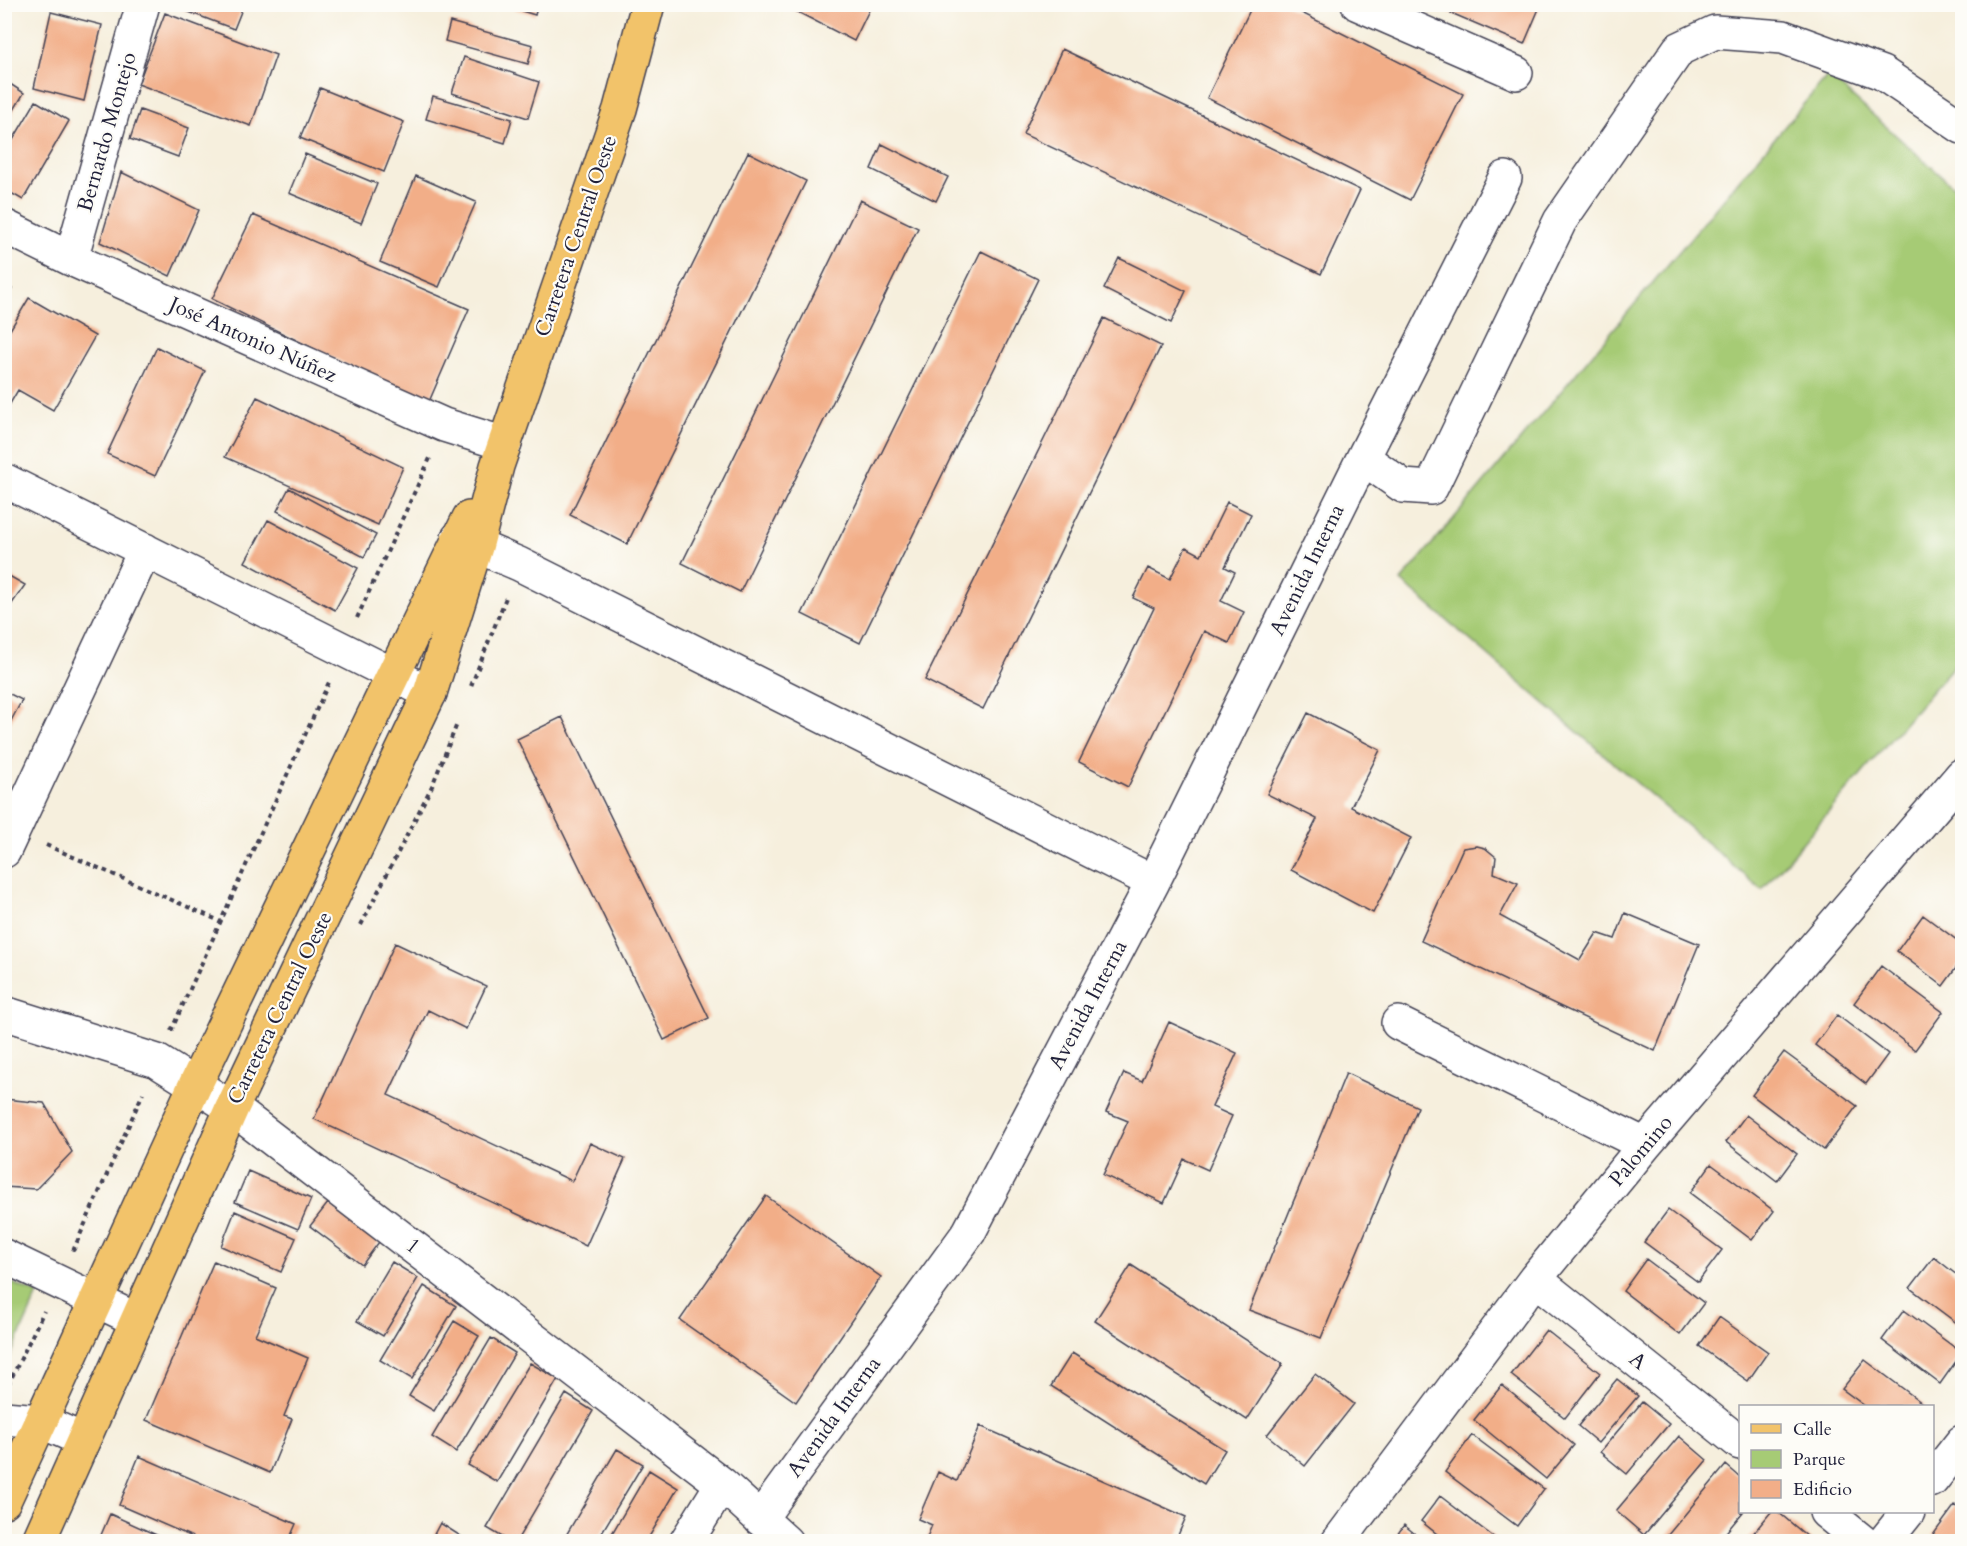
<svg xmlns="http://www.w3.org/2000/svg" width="1967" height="1546" viewBox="0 0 1967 1546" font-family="Cardo,serif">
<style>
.green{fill:#a6cb75;stroke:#647658;stroke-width:1.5}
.building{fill:#f2ae88}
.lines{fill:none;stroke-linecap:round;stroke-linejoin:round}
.minor-casing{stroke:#424153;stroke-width:36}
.major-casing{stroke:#424153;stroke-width:36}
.path{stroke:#424153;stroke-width:4;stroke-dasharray:4.5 4.5;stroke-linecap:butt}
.minor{stroke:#fff;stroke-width:33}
.major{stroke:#f2c36a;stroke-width:33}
.labels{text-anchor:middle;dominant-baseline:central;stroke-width:4.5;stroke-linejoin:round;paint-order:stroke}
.street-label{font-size:21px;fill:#22223b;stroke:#fdfcf7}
</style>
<rect width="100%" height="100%" fill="#fdfcf7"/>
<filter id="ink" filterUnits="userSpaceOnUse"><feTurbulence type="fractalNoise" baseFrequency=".0167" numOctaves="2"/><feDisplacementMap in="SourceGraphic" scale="12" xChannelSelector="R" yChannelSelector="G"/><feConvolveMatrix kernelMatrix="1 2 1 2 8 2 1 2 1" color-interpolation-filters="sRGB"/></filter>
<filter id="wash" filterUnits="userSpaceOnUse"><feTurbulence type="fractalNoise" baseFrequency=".008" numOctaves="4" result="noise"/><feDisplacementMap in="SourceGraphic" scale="24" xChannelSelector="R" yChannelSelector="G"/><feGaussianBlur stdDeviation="1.35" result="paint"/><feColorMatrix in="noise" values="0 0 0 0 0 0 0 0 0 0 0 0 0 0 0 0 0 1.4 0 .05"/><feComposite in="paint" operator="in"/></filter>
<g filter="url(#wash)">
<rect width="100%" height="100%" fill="#f6efdd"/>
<path class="green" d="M 1828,75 L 1962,194 L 1962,656 L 1762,890 L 1401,581 Z
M 5,1280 L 38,1294 L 5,1368 L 4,1281 Z"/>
<g id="blocks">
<path class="building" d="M 183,4 L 244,4 L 234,29 L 181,9 Z
M 499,4 L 538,4 L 535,15 Z
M 782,4 L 872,4 L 854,41 Z
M 1253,4 L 1284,4 L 1463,94 L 1410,200 L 1207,98 Z
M 1430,4 L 1541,4 L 1524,44 Z
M 51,12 L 102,25 L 84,101 L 34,88 Z
M 165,13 L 276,55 L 251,126 L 138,84 Z
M 450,22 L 533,45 L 528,64 L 445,41 Z
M 1062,49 L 1360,190 L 1321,274 L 1023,134 Z
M 464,57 L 539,82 L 528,118 L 452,93 Z
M 4,80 L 24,93 L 4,127 Z
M 320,88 L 404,122 L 384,172 L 300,138 Z
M 433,96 L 512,119 L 505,143 L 426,119 Z
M 36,101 L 69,121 L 23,200 L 4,189 L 4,155 Z
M 140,110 L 189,128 L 178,157 L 130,139 Z
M 882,144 L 948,177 L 936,201 L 871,169 Z
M 748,152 L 806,181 L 627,544 L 570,515 Z
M 305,154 L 377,184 L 361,223 L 289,193 Z
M 121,172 L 199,210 L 170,276 L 100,242 Z
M 416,176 L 476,202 L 439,287 L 380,262 Z
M 860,200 L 918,228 L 740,592 L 682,563 Z
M 253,215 L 469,309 L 428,404 L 212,299 Z
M 981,251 L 1038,279 L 860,643 L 802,614 Z
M 1119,258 L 1186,291 L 1171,323 L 1104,289 Z
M 4,285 L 12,289 L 4,302 Z
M 29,298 L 95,336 L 53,410 L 18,390 L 4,414 L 4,340 Z
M 1104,318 L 1161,346 L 983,709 L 925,680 Z
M 157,347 L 205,371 L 155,476 L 107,454 Z
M 257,397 L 403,467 L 378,525 L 225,457 Z
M 289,488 L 376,535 L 364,557 L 277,511 Z
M 1227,502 L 1251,514 L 1225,567 L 1235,572 L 1221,601 L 1244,612 L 1229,643 L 1204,631 L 1128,787 L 1079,762 L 1154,608 L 1133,598 L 1148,568 L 1170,579 L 1186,547 L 1201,555 Z
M 268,520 L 358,568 L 335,610 L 245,562 Z
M 4,573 L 25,585 L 4,615 Z
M 4,691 L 22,700 L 4,734 Z
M 1308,713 L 1380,750 L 1351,807 L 1411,838 L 1373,913 L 1291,870 L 1317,819 L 1267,794 Z
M 562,717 L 709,1018 L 664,1040 L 517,739 Z
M 1477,846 L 1485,848 L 1496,857 L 1494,873 L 1518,883 L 1500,916 L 1580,960 L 1597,933 L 1615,939 L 1625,913 L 1699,944 L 1655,1051 L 1421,941 L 1463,848 Z
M 1923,915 L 1962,944 L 1962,960 L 1943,986 L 1897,951 Z
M 395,943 L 486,986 L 466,1029 L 428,1010 L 388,1095 L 572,1181 L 590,1143 L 625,1159 L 586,1246 L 314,1119 Z
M 1881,966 L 1943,1012 L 1915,1050 L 1854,1003 Z
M 1837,1015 L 1888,1054 L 1866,1084 L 1815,1045 Z
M 1169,1022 L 1237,1053 L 1212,1107 L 1232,1116 L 1208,1170 L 1184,1159 L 1164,1203 L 1103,1175 L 1128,1121 L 1106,1112 L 1124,1073 L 1142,1081 Z
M 1784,1052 L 1857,1106 L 1824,1150 L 1752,1095 Z
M 1346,1073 L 1418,1107 L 1321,1338 L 1249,1310 Z
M 4,1099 L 44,1103 L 72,1152 L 36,1189 L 4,1187 Z
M 1746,1115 L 1797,1154 L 1777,1181 L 1726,1142 Z
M 1711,1164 L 1774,1211 L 1752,1240 L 1690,1193 Z
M 248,1171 L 311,1199 L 298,1229 L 235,1202 Z
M 766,1196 L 881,1277 L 796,1402 L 680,1320 Z
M 328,1203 L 379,1242 L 362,1265 L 310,1226 Z
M 1668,1210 L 1722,1250 L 1698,1282 L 1644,1242 Z
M 235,1211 L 296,1238 L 281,1272 L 221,1246 Z
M 1934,1257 L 1962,1279 L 1962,1327 L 1910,1288 Z
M 1646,1259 L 1704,1303 L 1680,1335 L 1623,1291 Z
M 214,1261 L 276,1288 L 255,1335 L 308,1358 L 284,1416 L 292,1419 L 270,1473 L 146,1420 Z
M 392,1262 L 418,1278 L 383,1336 L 357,1321 Z
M 1131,1265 L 1283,1364 L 1247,1420 L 1095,1321 Z
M 424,1286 L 456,1306 L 412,1379 L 380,1360 Z
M 1904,1310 L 1962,1353 L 1940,1384 L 1882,1340 Z
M 1719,1317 L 1768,1352 L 1748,1381 L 1699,1346 Z
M 454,1321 L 479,1336 L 434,1411 L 409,1396 Z
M 1546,1330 L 1600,1373 L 1565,1418 L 1511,1375 Z
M 491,1338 L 515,1353 L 456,1452 L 432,1437 Z
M 1072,1353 L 1225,1450 L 1204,1484 L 1051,1386 Z
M 1865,1360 L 1926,1406 L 1865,1406 L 1842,1389 Z
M 530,1363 L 558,1379 L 497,1482 L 468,1465 Z
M 1315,1374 L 1354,1404 L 1305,1466 L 1267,1435 Z
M 1617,1379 L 1638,1396 L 1598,1443 L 1578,1426 Z
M 1502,1385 L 1574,1445 L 1546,1479 L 1474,1420 Z
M 566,1394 L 593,1411 L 516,1542 L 511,1542 L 487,1528 Z
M 1642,1402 L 1669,1424 L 1627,1474 L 1600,1452 Z
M 980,1426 L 1186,1517 L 1175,1542 L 925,1542 L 932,1525 L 918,1519 L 938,1472 L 957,1481 Z
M 1472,1435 L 1544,1489 L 1517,1526 L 1445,1472 Z
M 1679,1436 L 1707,1460 L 1644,1535 L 1616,1511 Z
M 617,1449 L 643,1464 L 596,1542 L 572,1542 L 565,1537 Z
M 139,1456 L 296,1524 L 288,1542 L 204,1542 L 119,1505 Z
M 1726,1465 L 1740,1477 L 1740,1512 L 1743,1512 L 1718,1542 L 1662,1542 Z
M 649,1470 L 678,1488 L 646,1542 L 607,1542 Z
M 1440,1496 L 1500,1542 L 1447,1542 L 1421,1521 Z
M 1955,1505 L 1962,1511 L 1962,1542 L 1942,1542 L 1933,1535 Z
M 1771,1512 L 1778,1512 L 1814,1542 L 1746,1542 Z
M 110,1514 L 172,1542 L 98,1542 Z
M 440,1523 L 470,1542 L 430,1542 Z
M 1404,1525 L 1425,1542 L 1392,1542 Z"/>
</g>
</g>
<g filter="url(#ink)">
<use href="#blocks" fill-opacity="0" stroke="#424153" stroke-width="1.5"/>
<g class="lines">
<g class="minor-casing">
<path id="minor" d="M 1358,4 L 1516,73
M 4,226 L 71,259 L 444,425 L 505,444
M 71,259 L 143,4
M 1363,458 L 1403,486 L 1431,488 L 1560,221 L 1679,49 L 1715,32 L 1783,37 L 1882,73 L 1962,127
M 4,480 L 430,693
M 458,538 L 519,564 L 1153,882
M 4,851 L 145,550
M 4,1013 L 157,1061 L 232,1108 L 722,1484 L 786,1542
M 1398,1023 L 1645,1145
M 4,1256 L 137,1320
M 1535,1279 L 1740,1443
M 4,1418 L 40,1421 L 83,1440
M 1932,1480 L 1962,1442
M 1826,1512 L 1863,1542
M 760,1519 L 969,1232 L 1153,882 L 1363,458 L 1505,178
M 686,1542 L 722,1484
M 1338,1542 L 1535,1279 L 1645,1145 L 1962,775
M 1884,1542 L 1908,1512"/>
</g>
<g class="major-casing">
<path id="major" d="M 4,1501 L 196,1083 L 469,518
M 38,1542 L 232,1108 L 430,693 L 476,547 L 497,466 L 620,109 L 648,4"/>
</g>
<path class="path" d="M 357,618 L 431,456
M 471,686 L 507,595
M 46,845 L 220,921
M 361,925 L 432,786 L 457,724
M 171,1031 L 330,680
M 73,1251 L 143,1093
M 8,1385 L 44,1311"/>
<use href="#minor" class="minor"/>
<use href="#major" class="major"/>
</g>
</g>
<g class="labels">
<g class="street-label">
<text transform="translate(107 132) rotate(-74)">Bernardo Montejo</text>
<text transform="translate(576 236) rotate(-71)">Carretera Central Oeste</text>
<text transform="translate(253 340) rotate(24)">José Antonio Núñez</text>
<text transform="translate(1307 570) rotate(-64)">Avenida Interna</text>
<text transform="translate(1088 1005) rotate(-62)">Avenida Interna</text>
<text transform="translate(280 1008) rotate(-64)">Carretera Central Oeste</text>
<text transform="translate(1641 1151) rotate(-50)">Palomino</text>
<text transform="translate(413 1246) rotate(38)">1</text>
<text transform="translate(1638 1361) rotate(39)">A</text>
<text transform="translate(834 1417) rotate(-54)">Avenida Interna</text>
</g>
</g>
<rect width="1967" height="1546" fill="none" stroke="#fdfcf7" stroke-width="24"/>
<rect x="1739" y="1405" width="195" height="108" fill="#fdfcf7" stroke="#a5a5ac" stroke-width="1.5"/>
<rect x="1751" y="1424" width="30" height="9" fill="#f2c36a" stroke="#a5a5ac" stroke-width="1.5"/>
<text x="1793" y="1435" font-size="18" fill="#22223b">Calle</text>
<rect x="1751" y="1450" width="30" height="18" fill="#a6cb75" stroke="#a5a5ac" stroke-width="1.5"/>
<text x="1793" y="1465" font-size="18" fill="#22223b">Parque</text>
<rect x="1751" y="1480" width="30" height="18" fill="#f2ae88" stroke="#a5a5ac" stroke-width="1.5"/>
<text x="1793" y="1495" font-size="18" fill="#22223b">Edificio</text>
</svg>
